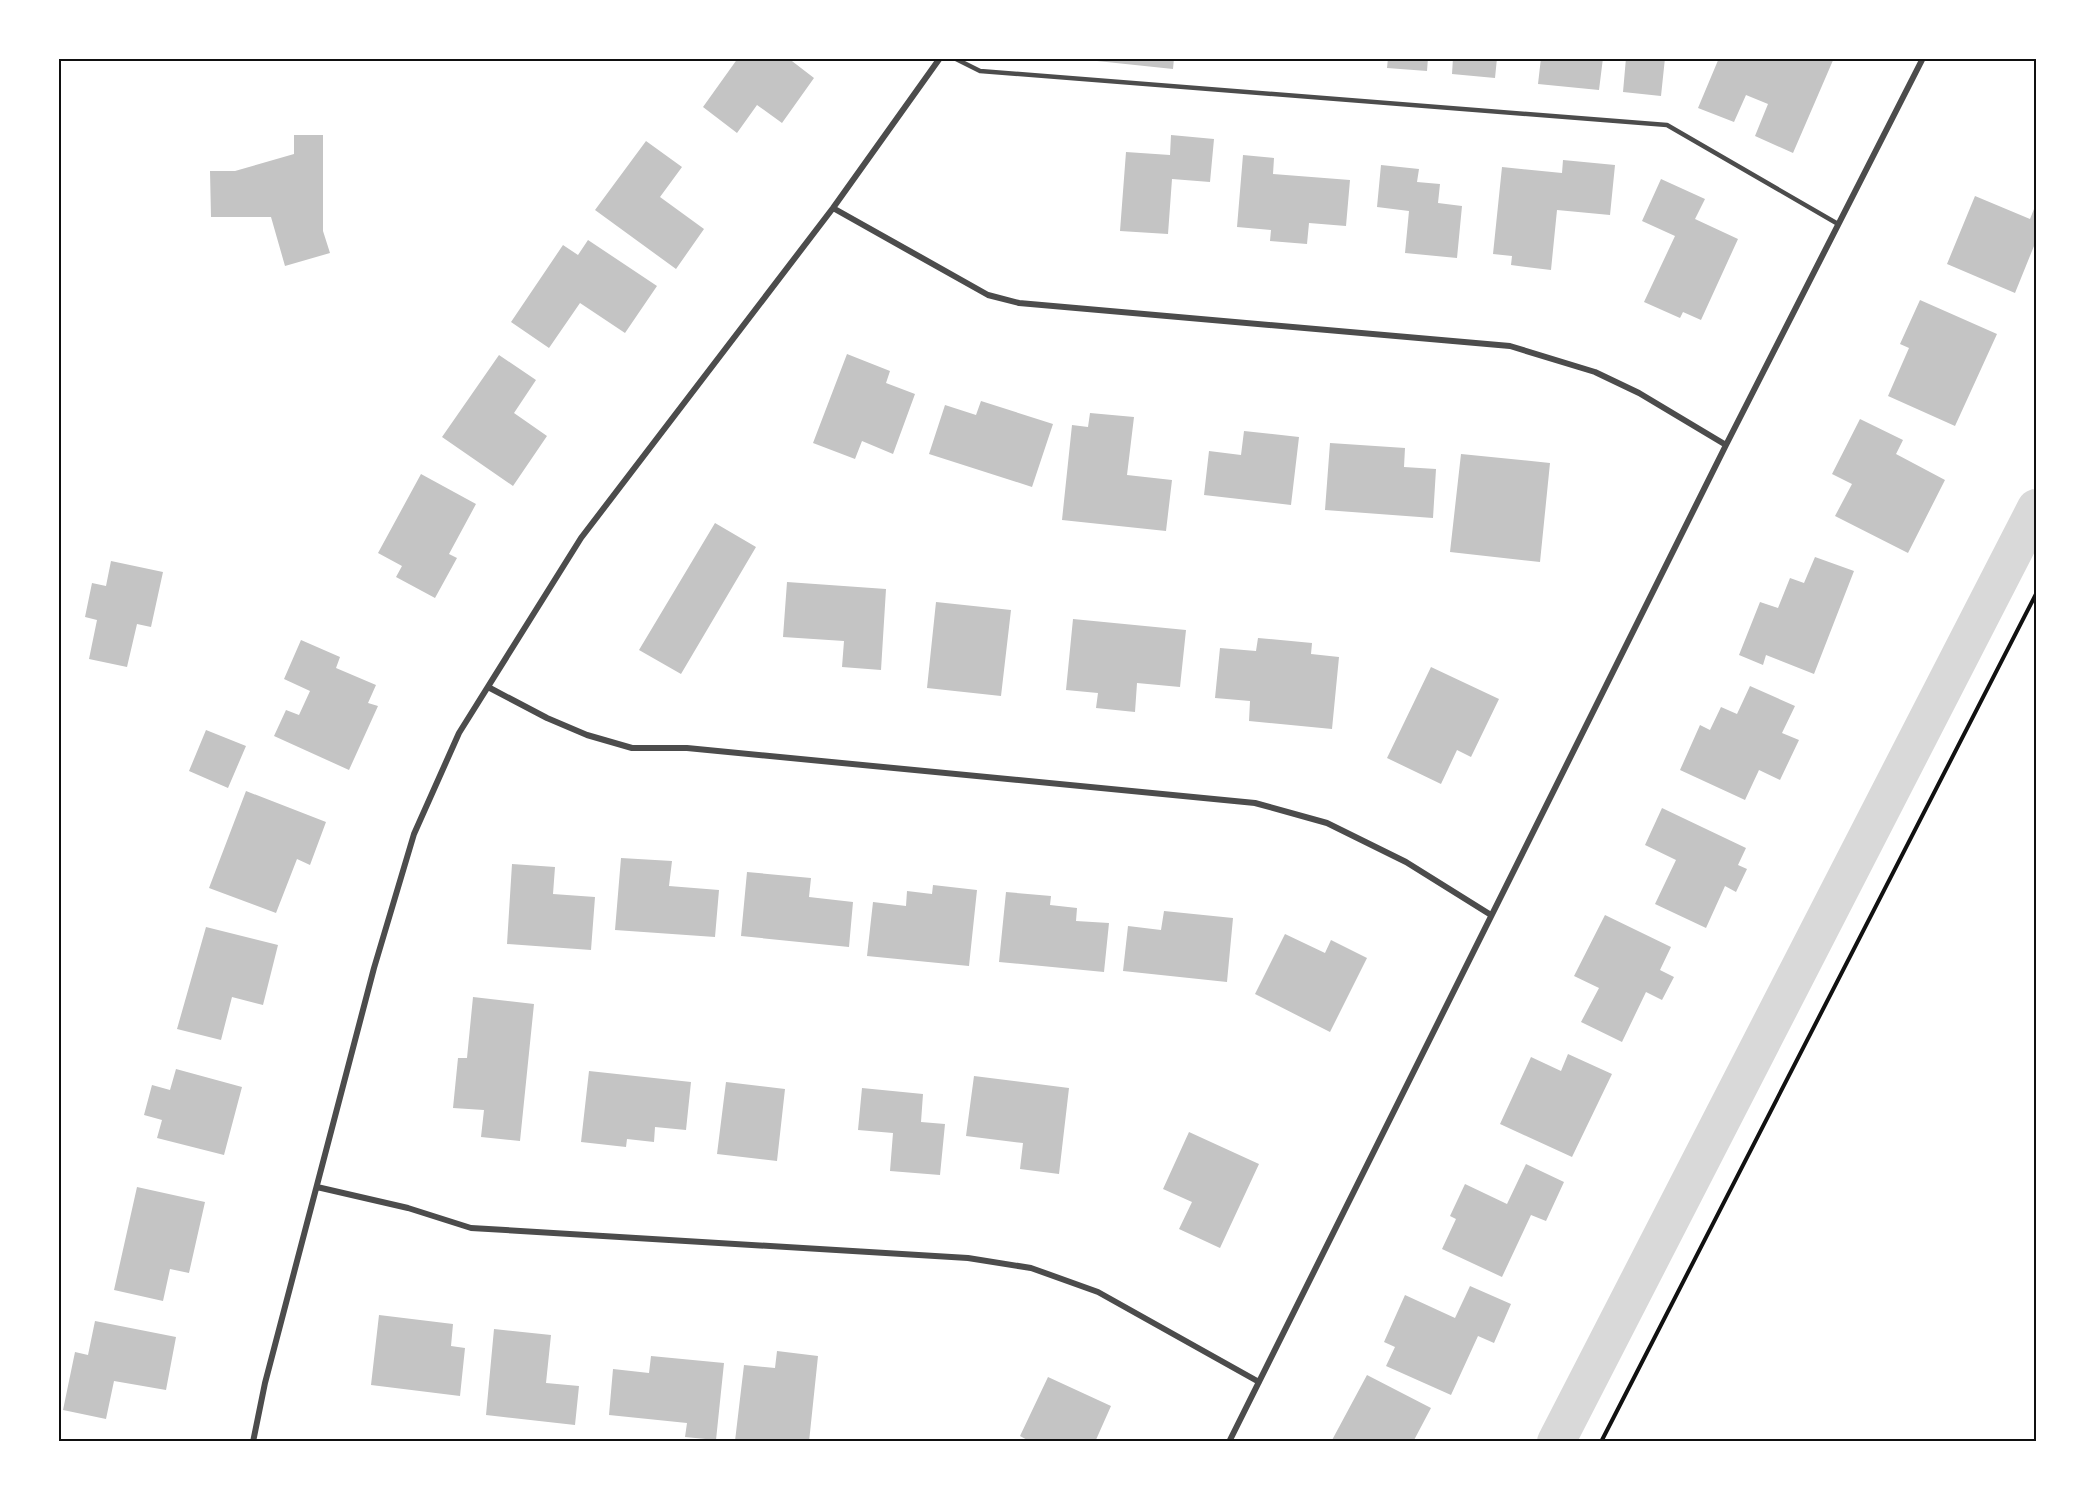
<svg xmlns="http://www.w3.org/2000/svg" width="2095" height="1500" viewBox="0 0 2095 1500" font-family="'Golos Text',sans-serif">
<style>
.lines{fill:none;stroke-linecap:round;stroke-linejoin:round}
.canal{stroke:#d9d9d9;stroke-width:38}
.building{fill:#c4c4c4}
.path{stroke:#111;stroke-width:4}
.service{stroke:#4c4c4c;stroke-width:4.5}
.minor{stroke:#4c4c4c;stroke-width:6}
.neatline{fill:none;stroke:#111;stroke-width:2}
</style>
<rect width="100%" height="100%" fill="#fff"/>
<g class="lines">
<path class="canal" d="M 1556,1442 L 2036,508"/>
</g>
<path class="building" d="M 738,58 L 788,58 L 814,78 L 782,123 L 757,105 L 737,133 L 703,107 Z
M 1098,58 L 1174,58 L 1173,69 L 1097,61 Z
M 1388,58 L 1428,58 L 1427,71 L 1387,68 Z
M 1453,58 L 1497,58 L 1495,78 L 1452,74 Z
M 1541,58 L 1603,58 L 1599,90 L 1538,84 Z
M 1626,58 L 1665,58 L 1661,96 L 1623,92 Z
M 1719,58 L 1834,58 L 1793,153 L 1755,136 L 1768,104 L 1746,95 L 1734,122 L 1698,108 Z
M 294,135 L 323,135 L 323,231 L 330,253 L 285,266 L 271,217 L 211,217 L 210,171 L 235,171 L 294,154 Z
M 1171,135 L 1214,139 L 1210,182 L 1172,179 L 1168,234 L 1120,231 L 1126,152 L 1170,155 Z
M 646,141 L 682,167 L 660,197 L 704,229 L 676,269 L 595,210 Z
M 1243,155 L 1274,158 L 1273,174 L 1350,180 L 1346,226 L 1309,223 L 1307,244 L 1270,241 L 1271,230 L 1237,227 Z
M 1563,160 L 1615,165 L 1610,215 L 1557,210 L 1551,270 L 1511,265 L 1512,256 L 1493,254 L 1502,167 L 1562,173 Z
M 1381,165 L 1419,169 L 1417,182 L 1440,184 L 1438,203 L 1462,206 L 1457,258 L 1405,253 L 1409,211 L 1377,207 Z
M 1661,179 L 1705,199 L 1695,219 L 1738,239 L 1701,320 L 1683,312 L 1680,318 L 1644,302 L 1675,236 L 1642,221 Z
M 1975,196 L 2030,219 L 2036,204 L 2036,241 L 2015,293 L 1947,264 Z
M 588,240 L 657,286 L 625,333 L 580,303 L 549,348 L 511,322 L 563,245 L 578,255 Z
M 1920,300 L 1997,334 L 1955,426 L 1888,396 L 1909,348 L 1900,344 Z
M 847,354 L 890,371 L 886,383 L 915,394 L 893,454 L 862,441 L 855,459 L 813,443 Z
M 499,355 L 536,380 L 514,413 L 547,436 L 513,486 L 442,437 Z
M 981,401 L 1053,424 L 1032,487 L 929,454 L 945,405 L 976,415 Z
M 1090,413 L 1134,417 L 1127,475 L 1172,480 L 1166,531 L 1062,520 L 1072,425 L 1088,427 Z
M 1860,419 L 1903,440 L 1896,454 L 1945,480 L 1908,553 L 1835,516 L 1852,484 L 1832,474 Z
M 1244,431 L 1299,437 L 1291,505 L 1204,495 L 1209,451 L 1241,455 Z
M 1330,443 L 1405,448 L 1404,467 L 1436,469 L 1433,518 L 1325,510 Z
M 1461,454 L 1550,463 L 1540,562 L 1450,552 Z
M 421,474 L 476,504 L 449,554 L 457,558 L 435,598 L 396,577 L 402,566 L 378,553 Z
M 715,523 L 756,547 L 681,674 L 639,650 Z
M 1815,557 L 1854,571 L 1814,674 L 1766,655 L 1763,665 L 1739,655 L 1760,602 L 1778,608 L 1790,578 L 1804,583 Z
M 111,561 L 163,572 L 151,627 L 137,624 L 127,667 L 89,659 L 97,620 L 85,617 L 92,583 L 106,586 Z
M 787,582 L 886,589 L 881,670 L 842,667 L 844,641 L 783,637 Z
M 936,602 L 1011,610 L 1001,696 L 927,688 Z
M 1073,619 L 1186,630 L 1180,687 L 1137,683 L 1135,712 L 1096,708 L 1098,693 L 1066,690 Z
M 1258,638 L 1312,643 L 1311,654 L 1339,657 L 1332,729 L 1249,721 L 1250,701 L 1215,698 L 1220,648 L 1256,651 Z
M 301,640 L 340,657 L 336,668 L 376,685 L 368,703 L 378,706 L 349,770 L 274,736 L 286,710 L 299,715 L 310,691 L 284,679 Z
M 1431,667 L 1499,699 L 1471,757 L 1457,750 L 1441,784 L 1387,758 Z
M 1750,686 L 1795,706 L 1782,733 L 1799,740 L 1780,780 L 1759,770 L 1745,800 L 1680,770 L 1700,725 L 1710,730 L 1721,707 L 1737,714 Z
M 206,730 L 246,746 L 228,788 L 189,771 Z
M 246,791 L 326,822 L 310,865 L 297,859 L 276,913 L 209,888 Z
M 1662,808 L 1746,848 L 1738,865 L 1747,869 L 1736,892 L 1725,886 L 1706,928 L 1655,904 L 1676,860 L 1645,845 Z
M 621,858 L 672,861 L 669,886 L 719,890 L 715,937 L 615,930 Z
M 512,864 L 555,867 L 553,894 L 595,897 L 591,950 L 507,944 Z
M 747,872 L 811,878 L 809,897 L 853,902 L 849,947 L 741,936 Z
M 933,885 L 977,890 L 969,966 L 867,956 L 873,902 L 906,906 L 907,891 L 932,894 Z
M 1006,892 L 1051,896 L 1050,905 L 1077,908 L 1076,921 L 1109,923 L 1104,972 L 999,962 Z
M 1164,911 L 1233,918 L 1227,982 L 1123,971 L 1128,926 L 1161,930 Z
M 1605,915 L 1671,947 L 1660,970 L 1674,977 L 1662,1000 L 1646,992 L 1622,1042 L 1581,1022 L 1599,988 L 1574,976 Z
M 206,927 L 278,945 L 263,1005 L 232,997 L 221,1040 L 177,1029 Z
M 1285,934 L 1325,953 L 1331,940 L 1367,958 L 1330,1032 L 1255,994 Z
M 473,997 L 534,1004 L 520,1141 L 481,1137 L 484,1110 L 453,1108 L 458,1058 L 467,1058 Z
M 1568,1054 L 1612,1074 L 1572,1157 L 1500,1124 L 1531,1057 L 1561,1071 Z
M 176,1069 L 242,1087 L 224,1155 L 157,1138 L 162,1120 L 144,1115 L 152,1085 L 170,1090 Z
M 589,1071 L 691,1082 L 686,1130 L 655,1127 L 654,1142 L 627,1139 L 626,1147 L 581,1142 Z
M 974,1076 L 1069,1088 L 1059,1174 L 1020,1169 L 1023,1143 L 966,1136 Z
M 726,1082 L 785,1089 L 777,1161 L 717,1154 Z
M 862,1088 L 923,1094 L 921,1122 L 945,1124 L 940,1175 L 890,1171 L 893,1133 L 858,1130 Z
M 1189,1132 L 1259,1164 L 1220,1248 L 1179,1229 L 1192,1202 L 1163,1189 Z
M 1526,1164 L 1564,1182 L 1546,1221 L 1531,1215 L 1502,1277 L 1442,1249 L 1456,1219 L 1450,1216 L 1465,1184 L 1507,1204 Z
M 137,1187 L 205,1202 L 189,1273 L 170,1269 L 163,1301 L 114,1290 Z
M 1470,1286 L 1511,1304 L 1494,1343 L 1478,1336 L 1451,1395 L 1386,1366 L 1395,1347 L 1384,1342 L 1405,1295 L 1455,1318 Z
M 379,1315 L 453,1324 L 451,1346 L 465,1348 L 460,1396 L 371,1385 Z
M 95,1321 L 176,1337 L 166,1390 L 114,1381 L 106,1419 L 63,1410 L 75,1352 L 88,1355 Z
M 494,1329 L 551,1335 L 546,1383 L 579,1386 L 575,1425 L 486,1415 Z
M 777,1351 L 818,1356 L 809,1442 L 735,1441 L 744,1365 L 775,1368 Z
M 651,1356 L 724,1363 L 716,1440 L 685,1437 L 687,1423 L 609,1415 L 613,1369 L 649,1373 Z
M 1367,1375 L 1431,1408 L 1413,1442 L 1331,1442 Z
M 1048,1377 L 1111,1406 L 1095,1442 L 1031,1442 L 1020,1436 Z"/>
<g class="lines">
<path class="path" d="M 1601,1442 L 2036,594"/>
<path class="service" d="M 954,58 L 980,71 L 1667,125 L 1838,224"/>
<path class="minor" d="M 833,208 L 988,295 L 1019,303 L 1510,346 L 1595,372 L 1639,393 L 1726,445
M 488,687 L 547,718 L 587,735 L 632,748 L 687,748 L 1255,803 L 1327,823 L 1406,862 L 1491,915
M 317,1187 L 408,1208 L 471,1228 L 968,1258 L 1031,1268 L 1098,1292 L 1259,1382
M 253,1442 L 265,1383 L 374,968 L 414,834 L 459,733 L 581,538 L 833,208 L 940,58
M 1229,1442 L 1726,445 L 1923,58"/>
</g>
<rect width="2095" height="1500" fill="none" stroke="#ffffff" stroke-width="120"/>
<rect x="60" y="60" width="1975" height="1380" class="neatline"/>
</svg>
